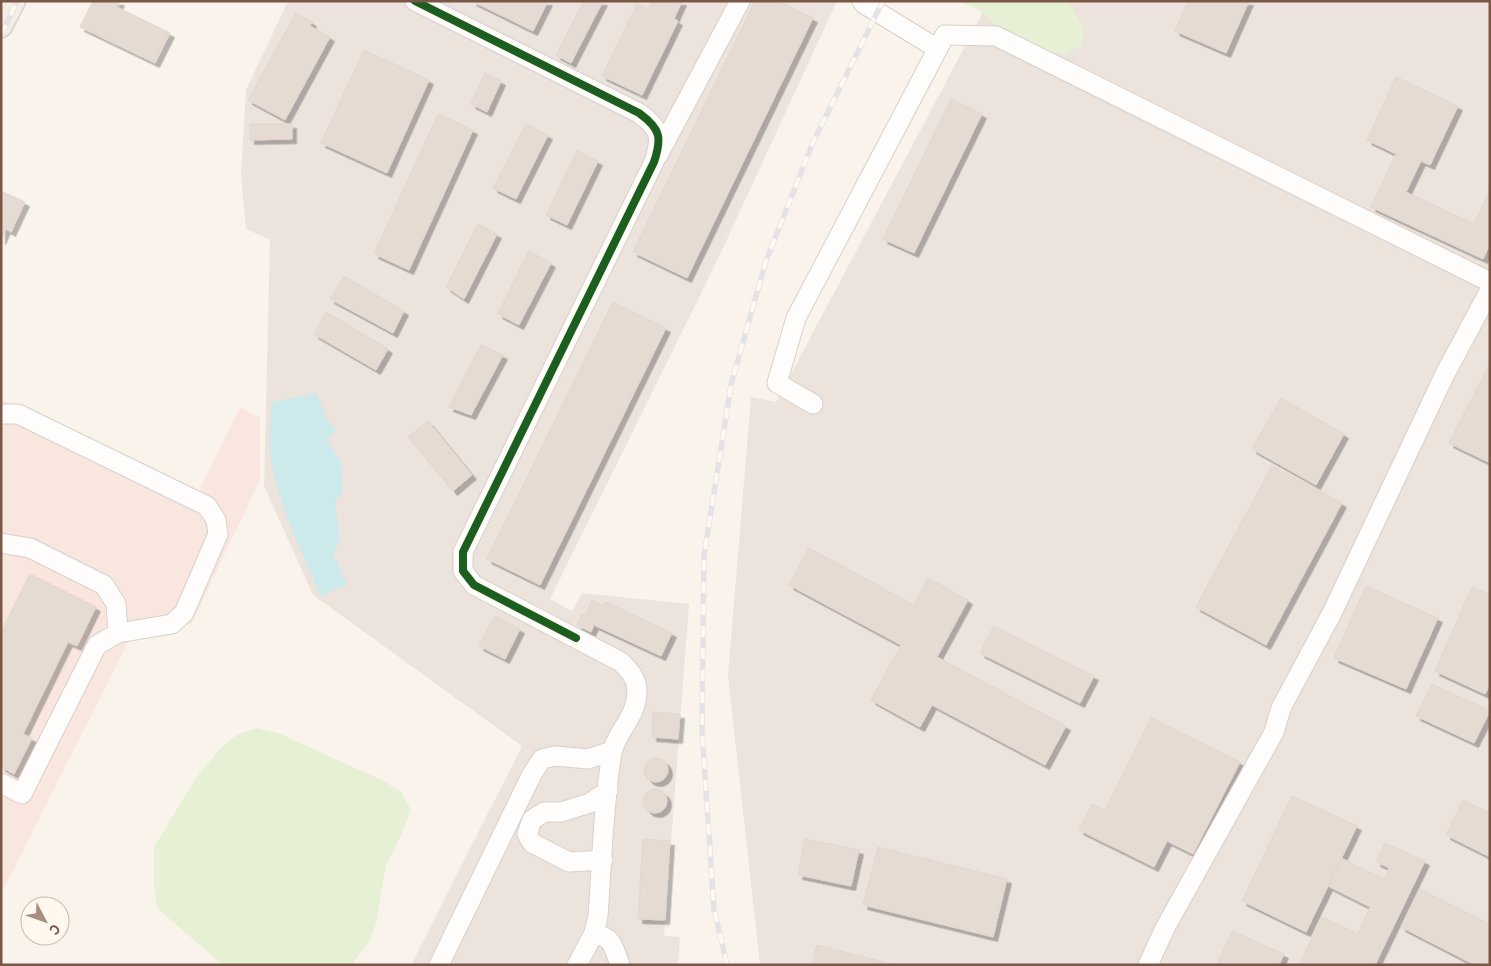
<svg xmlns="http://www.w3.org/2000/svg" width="1491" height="966" viewBox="0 0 1491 966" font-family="Overpass,sans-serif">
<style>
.commercial{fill:#f9e7df}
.industrial{fill:#ece3dd}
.green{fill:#e6f0d5}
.water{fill:#cceaeb}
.building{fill:#e6dbd3;stroke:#e2d6ce;filter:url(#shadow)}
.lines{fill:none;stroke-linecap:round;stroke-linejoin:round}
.minor-casing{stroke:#d8d0ca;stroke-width:21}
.major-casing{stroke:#dad0c9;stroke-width:25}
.minor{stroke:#fefdfc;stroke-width:19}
.major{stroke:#f3ede6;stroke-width:22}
.rail-casing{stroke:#e5e2e6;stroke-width:5.5}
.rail{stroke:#fff8ef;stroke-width:4;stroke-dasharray:11;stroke-linecap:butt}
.cycleway-casing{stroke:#fff8ef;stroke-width:11}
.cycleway{stroke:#1b5e20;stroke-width:8}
</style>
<defs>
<filter id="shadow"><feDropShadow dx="4.5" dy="4.5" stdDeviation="0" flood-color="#0004"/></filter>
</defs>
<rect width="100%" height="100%" fill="#f9f3ec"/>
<path class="commercial" d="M 1,399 L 196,497 L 240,407 L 260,418 L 260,480 L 192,623 L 128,642 L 1,895 Z"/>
<path class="industrial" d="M 288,1 L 837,1 L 717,261 L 550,599 L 572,611 L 582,593 L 689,604 L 664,936 L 680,937 L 678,965 L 411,965 L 522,746 L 313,595 L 264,486 L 270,240 L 246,229 L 241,174 L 246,90 Z
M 989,1 L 1490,1 L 1490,965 L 760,965 L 728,676 L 751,397 L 776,402 Z"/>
<path class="green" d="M 957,1 L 1068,1 L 1084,29 L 1082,45 L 1067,54 L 1049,53 L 1002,29 L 976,8 Z
M 257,728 L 278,733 L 384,781 L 401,792 L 411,810 L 396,847 L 386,865 L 376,924 L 369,942 L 351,965 L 223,965 L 157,908 L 154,887 L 154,847 L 196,778 L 209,762 L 222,747 L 238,734 Z"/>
<path class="water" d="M 316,393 L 329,423 L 337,429 L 327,441 L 341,462 L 343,492 L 335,501 L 340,540 L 333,553 L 347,585 L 320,596 C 302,549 276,502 270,451 C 268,436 271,418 272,402 Z"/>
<path class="building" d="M 93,1 L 120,1 L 117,7 L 170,33 L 155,63 L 80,27 Z
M 472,1 L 548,1 L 533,31 Z
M 584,1 L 603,1 L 571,63 L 556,55 Z
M 652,1 L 682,1 L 674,19 L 678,21 L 642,95 L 602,76 L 637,4 L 648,9 Z
M 755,1 L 778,1 L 813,18 L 687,278 L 633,252 Z
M 1188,1 L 1249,1 L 1226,53 L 1175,31 Z
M 296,13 L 312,22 L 310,26 L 330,37 L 285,120 L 248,100 Z
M 364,50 L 429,80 L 387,173 L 321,143 Z
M 485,73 L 501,81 L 487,112 L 471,104 Z
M 1396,77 L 1458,106 L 1430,165 L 1421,161 L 1406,192 L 1474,224 L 1490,190 L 1490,244 L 1483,259 L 1371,207 L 1396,154 L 1367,140 Z
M 951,99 L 982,114 L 914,253 L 883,239 Z
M 438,114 L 473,130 L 409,270 L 374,254 Z
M 250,124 L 292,124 L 292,139 L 250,140 Z
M 526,124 L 548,135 L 516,199 L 493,188 Z
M 577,151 L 598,161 L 567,225 L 546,215 Z
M 1,191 L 25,202 L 11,232 L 6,229 L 1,240 Z
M 478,224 L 497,234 L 464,299 L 446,287 Z
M 529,251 L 551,263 L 519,325 L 498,314 Z
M 344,276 L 404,311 L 393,333 L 330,299 Z
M 613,302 L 666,328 L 540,585 L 487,559 Z
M 326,312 L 388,349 L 376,370 L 314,334 Z
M 481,345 L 503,355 L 471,415 L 449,407 Z
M 1490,363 L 1490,463 L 1449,443 Z
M 1281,398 L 1344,434 L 1316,485 L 1252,449 Z
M 428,421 L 472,475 L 453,491 L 408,437 Z
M 1272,466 L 1342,503 L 1266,645 L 1196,607 Z
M 809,548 L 914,605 L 928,578 L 968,600 L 937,657 L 1066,726 L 1045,765 L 932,705 L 920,727 L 871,700 L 901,645 L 789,585 Z
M 30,574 L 96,607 L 77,646 L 68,642 L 23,734 L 32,738 L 14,774 L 1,767 L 1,632 Z
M 1366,586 L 1438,618 L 1406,689 L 1334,658 Z
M 1472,587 L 1490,595 L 1490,684 L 1485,694 L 1435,671 Z
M 592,600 L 604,606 L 606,602 L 672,633 L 661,656 L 594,625 L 591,632 L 577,625 L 582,614 L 585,616 Z
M 495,616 L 520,629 L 505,659 L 479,646 Z
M 994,626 L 1094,676 L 1080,703 L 980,653 Z
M 1432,684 L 1490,711 L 1474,743 L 1416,716 Z
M 653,712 L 680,714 L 678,739 L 652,737 Z
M 1151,718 L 1240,762 L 1193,854 L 1167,841 L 1154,867 L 1079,830 L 1092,804 L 1105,810 Z
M644 770a12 12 0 1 1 24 0a12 12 0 1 1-24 0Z
M643 801a12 12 0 1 1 24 0a12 12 0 1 1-24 0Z
M 1292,796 L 1357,826 L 1306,932 L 1242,901 Z
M 1463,800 L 1490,813 L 1490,857 L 1446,835 Z
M 643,839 L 670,841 L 665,920 L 638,919 Z
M 805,839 L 859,850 L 851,886 L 798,875 Z
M 1385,843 L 1425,861 L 1375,965 L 1299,965 L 1322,917 L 1358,934 L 1370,907 L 1328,886 L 1341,858 L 1384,879 L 1389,868 L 1376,862 Z
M 878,847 L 1007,879 L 993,937 L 863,905 Z
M 1420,889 L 1490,924 L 1490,965 L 1475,965 L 1401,927 Z
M 1232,931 L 1284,954 L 1279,965 L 1217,965 Z
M 817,945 L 896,965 L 812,965 Z"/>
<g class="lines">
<g class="minor-casing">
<path id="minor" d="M 415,1 L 639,113 C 661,129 662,138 654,162 L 463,552 L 463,571 L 474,585 L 621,662 C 629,670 637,678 637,691 C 637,718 616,731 612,753 C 603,806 602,863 598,916 L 594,933 L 577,965
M 862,1 L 864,4 L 938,49
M 658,155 L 740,1
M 813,404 L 777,383 L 796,318 L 945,35 L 996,36 L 1490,282
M 1,414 L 18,414 L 207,506 L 216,520 L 218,534 L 184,613 L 172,624 L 118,633 L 97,645 L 22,794 L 1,783
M 1,543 L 30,548 L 104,585 L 116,604 L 118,633
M 603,860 L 569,862 L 532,843 L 527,834 L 532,820 L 544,812 L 561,812 L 590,803 L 608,791
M 594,933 C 614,938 613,947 620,965
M 439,965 L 532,774 L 542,759 L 555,756 L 588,759 L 612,751
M 1148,965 L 1165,928 L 1274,732 L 1281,708 L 1332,613 L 1445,374 L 1490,290"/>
</g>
<g class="major-casing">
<path id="major" d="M 1,26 L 14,1"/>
</g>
<use href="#minor" class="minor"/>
<use href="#major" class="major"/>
<g class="rail-casing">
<path id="rail" d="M 1,6 L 4,1
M 1,35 L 17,1
M 727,965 L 714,909 L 702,731 L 704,556 L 731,385 L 766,261 L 814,140 L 883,1"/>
</g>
<use href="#rail" class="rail"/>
<g class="cycleway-casing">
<path id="cycleway" d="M 415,1 L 639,113 C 661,129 662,138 654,162 L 463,552 L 463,571 L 474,585 L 576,638"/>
</g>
<use href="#cycleway" class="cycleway"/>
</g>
<rect width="1491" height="966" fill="none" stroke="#7b5748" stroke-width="5"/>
<g transform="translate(45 921) rotate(131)"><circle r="24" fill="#fff8ef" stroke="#cab8ac"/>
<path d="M0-4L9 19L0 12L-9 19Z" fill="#a78e81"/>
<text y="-8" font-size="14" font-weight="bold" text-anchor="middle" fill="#7b5748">С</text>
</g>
</svg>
